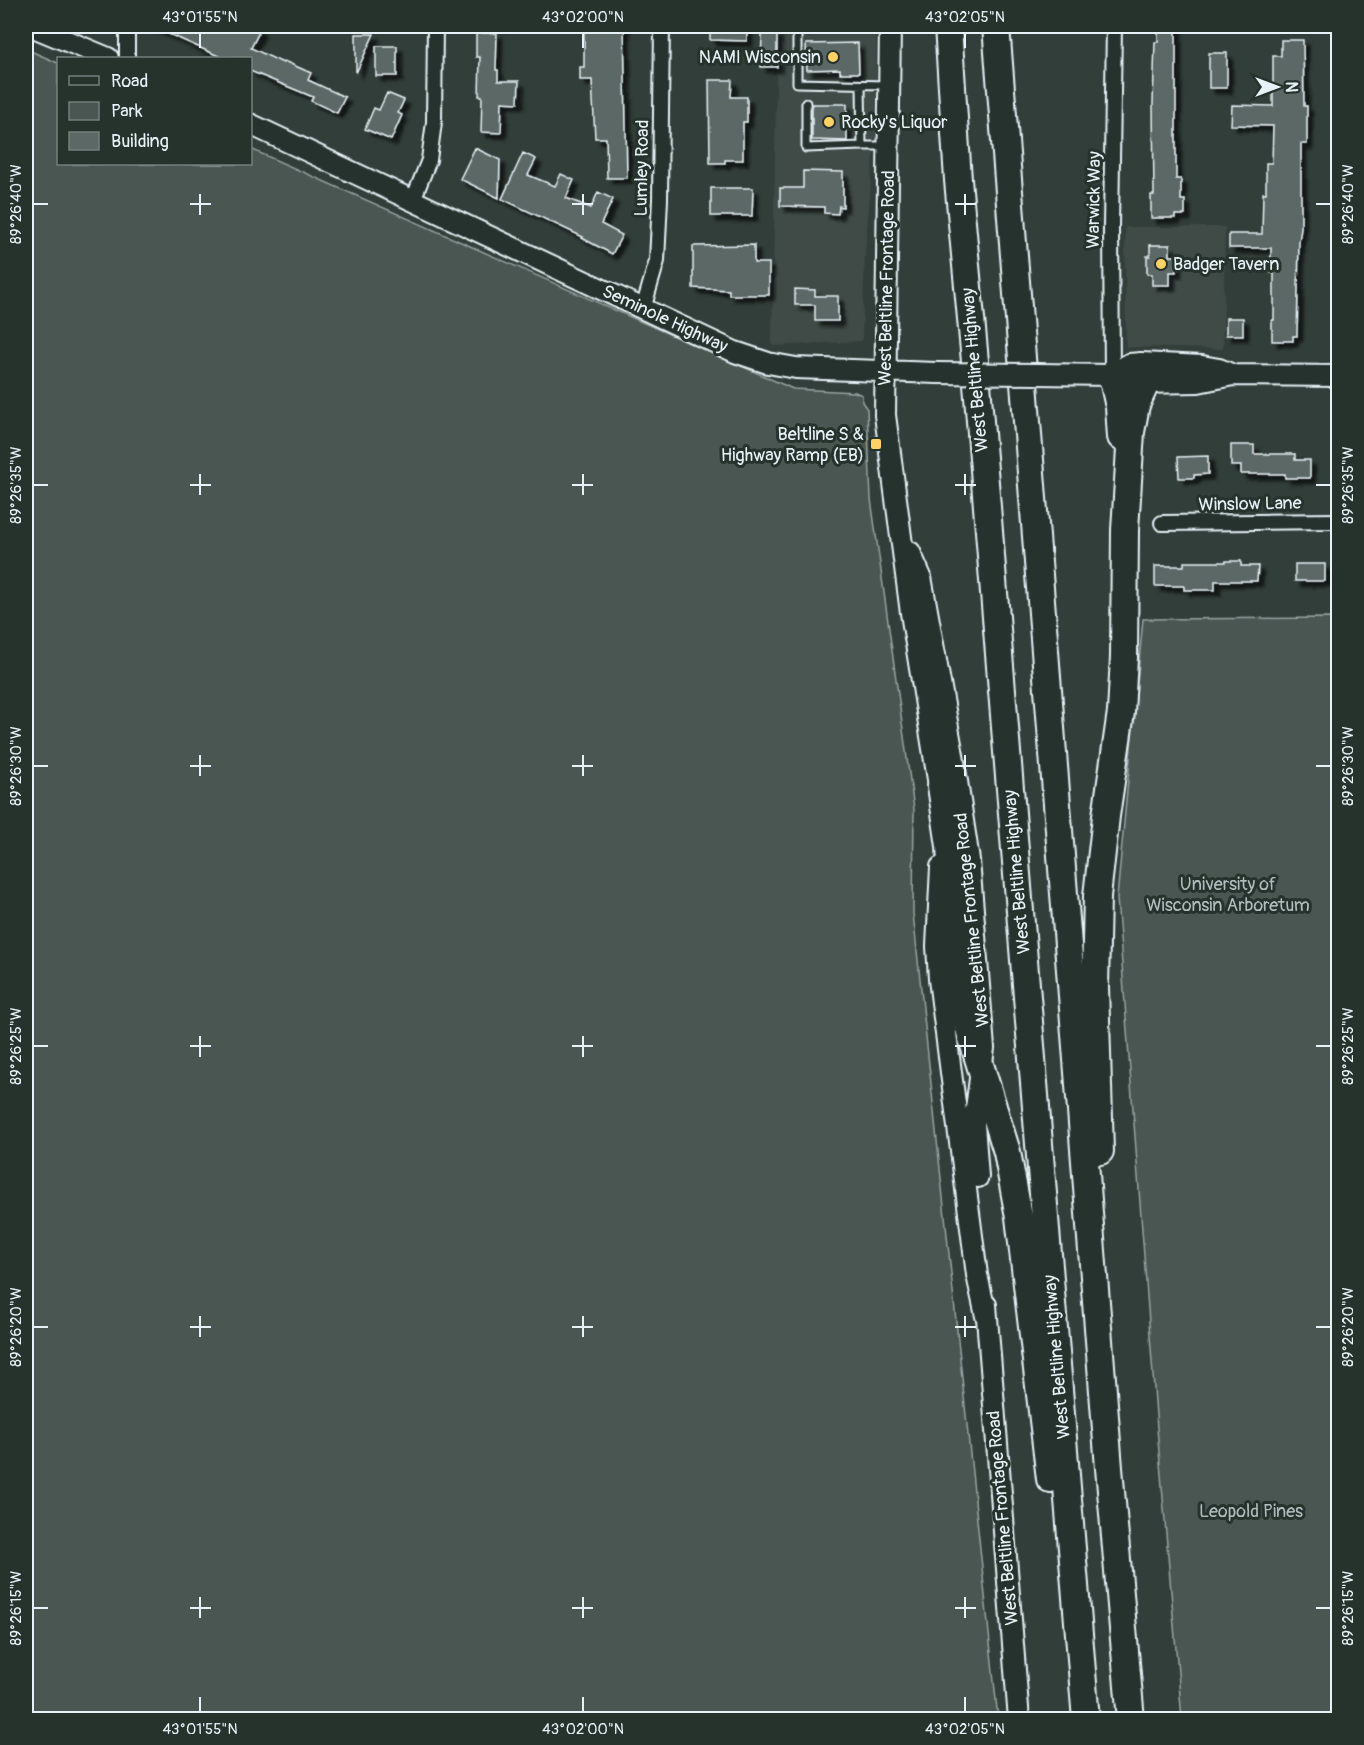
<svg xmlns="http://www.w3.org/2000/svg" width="1364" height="1745" viewBox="0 0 1364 1745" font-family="Pangolin,sans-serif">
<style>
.built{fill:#3f4b46}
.green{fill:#495651;stroke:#98a4a4;stroke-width:1.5}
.building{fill:#5c6865;stroke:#e8f1f8;stroke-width:1.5;filter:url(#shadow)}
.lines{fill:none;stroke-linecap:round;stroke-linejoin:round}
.lane-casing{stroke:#e8f1f8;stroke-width:11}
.street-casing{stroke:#e8f1f8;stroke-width:18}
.secondary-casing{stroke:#e8f1f8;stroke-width:24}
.highway-casing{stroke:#e8f1f8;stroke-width:30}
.lane{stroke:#26332d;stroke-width:7}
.street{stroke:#26332d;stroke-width:14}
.secondary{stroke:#26332d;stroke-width:20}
.highway{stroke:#26332d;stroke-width:26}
.secondary-bridge-casing{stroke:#e8f1f8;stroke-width:24;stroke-linecap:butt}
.secondary-bridge{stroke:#26332d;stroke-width:20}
.ticks{fill:none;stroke:#e8f1f8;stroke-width:2}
.poi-dot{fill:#ffd166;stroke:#26332d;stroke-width:2}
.labels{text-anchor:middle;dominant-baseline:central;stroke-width:6;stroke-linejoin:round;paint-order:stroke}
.poi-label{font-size:18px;fill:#e8f1f8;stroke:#26332d;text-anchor:end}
.street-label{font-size:18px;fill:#e8f1f8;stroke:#26332d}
.park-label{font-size:18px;fill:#b0bbbe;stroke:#26332d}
.neatline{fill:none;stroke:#e8f1f8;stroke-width:2}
.ticks-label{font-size:15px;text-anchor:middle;fill:#e8f1f8}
</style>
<defs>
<filter id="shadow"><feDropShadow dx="5.5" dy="5.5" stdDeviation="1.5" flood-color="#0009"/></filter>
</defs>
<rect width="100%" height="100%" fill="#323e39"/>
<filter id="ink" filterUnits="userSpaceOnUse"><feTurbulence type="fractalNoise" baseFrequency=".0167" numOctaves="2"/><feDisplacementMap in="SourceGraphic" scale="12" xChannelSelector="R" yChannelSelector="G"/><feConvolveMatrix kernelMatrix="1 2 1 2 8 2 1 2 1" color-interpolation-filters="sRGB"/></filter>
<g filter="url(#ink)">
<path class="built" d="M 777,26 L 876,26 L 876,125 L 865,252 L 862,341 L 772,346 Z
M 1125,227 L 1225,227 L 1223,349 L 1126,347 Z"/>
<path class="green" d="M 26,49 L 58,63 L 58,164 L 250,164 L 251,149 L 793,389 L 855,392 L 862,395 L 862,402 L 867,409 L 871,499 L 914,809 L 913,913 L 998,1719 L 26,1719 Z
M 1338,618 L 1338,1719 L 1182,1719 L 1157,1428 L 1117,898 L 1143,619 Z"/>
<path class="building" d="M 151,26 L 251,26 L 260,30 L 251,48 L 283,63 L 284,61 L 311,73 L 308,80 L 345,97 L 337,113 L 311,101 L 313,97 L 250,71 L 250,58 L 223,58 Z
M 609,26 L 624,26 L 627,178 L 607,178 L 606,138 L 595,138 L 592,80 L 580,80 L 580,67 L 584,67 L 584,27 L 609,28 Z
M 710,26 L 747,26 L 747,41 L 710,40 Z
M 1158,26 L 1176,26 L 1176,179 L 1181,179 L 1181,200 L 1185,200 L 1185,215 L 1175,215 L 1175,218 L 1151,218 L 1151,195 L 1154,195 L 1153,103 L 1155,42 L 1158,42 Z
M 762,32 L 777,33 L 777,67 L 761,67 Z
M 476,33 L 497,33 L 496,70 L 498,70 L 498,81 L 519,81 L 518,103 L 502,102 L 501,133 L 481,132 L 482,96 L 479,96 L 480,57 L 476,57 Z
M 356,34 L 374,34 L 356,73 Z
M 1281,40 L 1303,40 L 1304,106 L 1307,106 L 1307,144 L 1301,144 L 1301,228 L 1299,242 L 1297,336 L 1293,336 L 1293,341 L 1272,341 L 1272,320 L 1274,320 L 1274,273 L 1271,273 L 1271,248 L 1229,248 L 1229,234 L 1262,234 L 1263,193 L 1266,193 L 1266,163 L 1272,163 L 1273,126 L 1231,125 L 1232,105 L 1273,106 L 1273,56 L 1281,56 Z
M 858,43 L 859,73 L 840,73 L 840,69 L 807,70 L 806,44 Z
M 376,46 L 397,46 L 397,76 L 376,76 Z
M 1209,53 L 1227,53 L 1227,88 L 1209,88 Z
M 709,80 L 732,80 L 731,97 L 747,97 L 747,122 L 743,122 L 743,160 L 725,160 L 725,163 L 710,163 Z
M 387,93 L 404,100 L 398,113 L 402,115 L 391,140 L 365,129 L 374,108 L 379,110 Z
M 812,104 L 847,104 L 847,141 L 812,140 Z
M 475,148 L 500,160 L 499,198 L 460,179 Z
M 523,153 L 536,159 L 528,175 L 555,186 L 561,174 L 574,180 L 566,198 L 591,208 L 598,192 L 613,199 L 601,224 L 622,235 L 612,254 L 582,238 L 583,237 L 502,199 Z
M 803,171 L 843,172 L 843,207 L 839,206 L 838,214 L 824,213 L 824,207 L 780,206 L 780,188 L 803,188 Z
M 711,188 L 753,188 L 752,216 L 711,216 Z
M 754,245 L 754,263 L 769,263 L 769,295 L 729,295 L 729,290 L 693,288 L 693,246 Z
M 1150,245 L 1170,245 L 1170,256 L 1176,256 L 1176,272 L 1170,272 L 1170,285 L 1152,285 L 1152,274 L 1147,274 L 1147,256 L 1150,256 Z
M 795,289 L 815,290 L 815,296 L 838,296 L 838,321 L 815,321 L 815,305 L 795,305 Z
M 1226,318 L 1243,318 L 1243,335 L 1226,335 Z
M 1231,445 L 1254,445 L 1254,454 L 1295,454 L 1295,460 L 1310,460 L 1310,478 L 1285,478 L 1285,474 L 1241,474 L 1241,466 L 1231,466 Z
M 1208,456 L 1208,474 L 1194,475 L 1194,478 L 1179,478 L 1178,457 Z
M 1226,561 L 1241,561 L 1241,566 L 1258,566 L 1257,581 L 1215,581 L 1215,590 L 1184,590 L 1184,586 L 1155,586 L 1155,566 L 1184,566 L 1184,562 L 1226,562 Z
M 1295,564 L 1325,564 L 1325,581 L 1295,581 Z"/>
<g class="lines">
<g class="lane-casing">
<path id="lane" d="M 797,26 L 797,83 L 887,85
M 861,85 L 862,146 L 888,146
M 806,103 L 806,148 L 862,146"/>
</g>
<g class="street-casing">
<path id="street" d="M 127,58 L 127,26
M 413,200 L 429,160 L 434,122 L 435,26
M 643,309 L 657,261 L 660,199 L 662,26
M 1112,375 L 1111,227 L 1114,26
M 1162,523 L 1338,521"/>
</g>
<g class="secondary-casing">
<path id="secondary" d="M 31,26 L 108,58
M 890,26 L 885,415 L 911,613 L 941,798
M 250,124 L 735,352 L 768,363 L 796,368 L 937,373
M 1037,374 L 1112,375 L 1139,383 L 1198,382 L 1233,375 L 1338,376
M 1112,375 L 1129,364 L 1141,363 L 1202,366 L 1219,369 L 1233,375
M 910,552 L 921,577 L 953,755 L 969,860 L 984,1048 L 974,1124 L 978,1177
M 941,867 L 937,946 L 939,979 L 977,1275 L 986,1316
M 986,1305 L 1019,1720"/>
</g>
<g class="highway-casing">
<path id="highway" d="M 948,26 L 958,180 L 976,372 L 1086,1720
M 996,26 L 1109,1468 L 1131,1720
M 1112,375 L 1119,407 L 1121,437
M 941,786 L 950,846 L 958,981 L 966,1019 L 1007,1152 L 1019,1217 L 1050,1479
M 1100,1151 L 1095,987 L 1097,896 L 1106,816 L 1121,712 L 1124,657 L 1125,530 L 1131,432 L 1136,405 L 1146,383"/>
</g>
<use href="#lane" class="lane"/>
<use href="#street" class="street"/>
<use href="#secondary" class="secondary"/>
<use href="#highway" class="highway"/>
<g class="secondary-bridge-casing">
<path id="secondary-bridge" d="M 937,373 L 1037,374"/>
</g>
<use href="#secondary-bridge" class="secondary-bridge"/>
</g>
</g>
<path class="ticks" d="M 200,33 L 200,48M 583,33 L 583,48M 965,33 L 965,48M 200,194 L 200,215M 583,194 L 583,215M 965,194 L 965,215M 33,204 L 48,204M 190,204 L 211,204M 572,204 L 593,204M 955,204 L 976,204M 1316,204 L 1331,204M 200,474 L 200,495M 583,474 L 583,495M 965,474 L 965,495M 33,485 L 48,485M 190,485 L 211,485M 572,485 L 593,485M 955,485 L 976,485M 1316,485 L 1331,485M 200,755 L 200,776M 583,755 L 583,776M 965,755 L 965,776M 33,766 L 48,766M 190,766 L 211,766M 572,766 L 593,766M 955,766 L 976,766M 1316,766 L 1331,766M 200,1036 L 200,1057M 583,1036 L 583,1057M 965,1036 L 965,1057M 33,1046 L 48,1046M 190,1046 L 211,1046M 572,1046 L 593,1046M 955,1046 L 976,1046M 1316,1046 L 1331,1046M 200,1316 L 200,1337M 583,1316 L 583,1337M 965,1316 L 965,1337M 33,1327 L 48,1327M 190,1327 L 211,1327M 572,1327 L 593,1327M 955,1327 L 976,1327M 1316,1327 L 1331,1327M 200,1597 L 200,1618M 583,1597 L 583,1618M 965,1597 L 965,1618M 33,1608 L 48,1608M 190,1608 L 211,1608M 572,1608 L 593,1608M 955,1608 L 976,1608M 1316,1608 L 1331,1608M 200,1697 L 200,1712M 583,1697 L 583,1712M 965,1697 L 965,1712"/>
<g class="poi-dot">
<circle cx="833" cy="57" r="6"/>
<circle cx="829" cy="122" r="6"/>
<circle cx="1161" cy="264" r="6"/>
<rect x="870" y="438" width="12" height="12" rx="3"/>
</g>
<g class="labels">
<g class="poi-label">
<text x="821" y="57">NAMI Wisconsin</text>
<text x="841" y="122" text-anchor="start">Rocky's Liquor</text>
<text x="1173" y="264" text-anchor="start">Badger Tavern</text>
<text x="864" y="434">Beltline S &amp;<tspan x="864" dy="21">Highway Ramp (EB)</tspan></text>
</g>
<g class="street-label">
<text transform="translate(642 168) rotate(-89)">Lumley Road</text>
<text transform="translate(1094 200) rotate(-89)">Warwick Way</text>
<text transform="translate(887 278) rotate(-89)">West Beltline Frontage Road</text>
<text transform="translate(665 319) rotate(25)">Seminole Highway</text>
<text transform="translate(975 370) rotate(-95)">West Beltline Highway</text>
<text transform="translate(1250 504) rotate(-1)">Winslow Lane</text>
<text transform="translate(1017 872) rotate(-95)">West Beltline Highway</text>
<text transform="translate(972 920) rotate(-96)">West Beltline Frontage Road</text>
<text transform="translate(1057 1357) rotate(-95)">West Beltline Highway</text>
<text transform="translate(1003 1518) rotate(-95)">West Beltline Frontage Road</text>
</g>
<g class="park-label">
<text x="1228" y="884">University of<tspan x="1228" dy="21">Wisconsin Arboretum</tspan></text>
<text x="1251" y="1511">Leopold Pines</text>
</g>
</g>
<rect width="1364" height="1745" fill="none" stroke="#26332d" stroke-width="66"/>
<rect x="57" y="57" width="195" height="108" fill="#26332d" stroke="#747f7e" stroke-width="1.5"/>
<rect x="69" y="76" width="30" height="9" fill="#26332d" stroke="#747f7e" stroke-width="1.5"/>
<text x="111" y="87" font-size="18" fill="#e8f1f8">Road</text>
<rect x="69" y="102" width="30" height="18" fill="#495651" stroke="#747f7e" stroke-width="1.5"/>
<text x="111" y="117" font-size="18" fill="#e8f1f8">Park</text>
<rect x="69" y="132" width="30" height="18" fill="#5c6865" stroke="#747f7e" stroke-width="1.5"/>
<text x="111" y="147" font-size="18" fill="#e8f1f8">Building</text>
<g transform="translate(1277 87) rotate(90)" stroke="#26332d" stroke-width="4.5" paint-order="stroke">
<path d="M0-4.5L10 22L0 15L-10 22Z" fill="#e8f1f8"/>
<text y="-9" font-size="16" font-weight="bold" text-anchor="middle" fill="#e8f1f8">N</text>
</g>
<rect x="33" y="33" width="1298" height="1679" class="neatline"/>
<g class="ticks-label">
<text x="200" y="22">43°01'55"N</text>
<text x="583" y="22">43°02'00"N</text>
<text x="965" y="22">43°02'05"N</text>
<text transform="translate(1348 204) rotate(-90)" y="5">89°26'40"W</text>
<text transform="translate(16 204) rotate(-90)" y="5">89°26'40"W</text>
<text transform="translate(1348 485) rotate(-90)" y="5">89°26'35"W</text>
<text transform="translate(16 485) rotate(-90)" y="5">89°26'35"W</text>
<text transform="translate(1348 766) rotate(-90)" y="5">89°26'30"W</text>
<text transform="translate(16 766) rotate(-90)" y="5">89°26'30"W</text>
<text transform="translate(1348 1046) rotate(-90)" y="5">89°26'25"W</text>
<text transform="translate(16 1046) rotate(-90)" y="5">89°26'25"W</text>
<text transform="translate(16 1327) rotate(-90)" y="5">89°26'20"W</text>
<text transform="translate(1348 1327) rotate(-90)" y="5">89°26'20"W</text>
<text transform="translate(1348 1608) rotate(-90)" y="5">89°26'15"W</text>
<text transform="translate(16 1608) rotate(-90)" y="5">89°26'15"W</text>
<text x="200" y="1734">43°01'55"N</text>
<text x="583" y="1734">43°02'00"N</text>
<text x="965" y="1734">43°02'05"N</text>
</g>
</svg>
